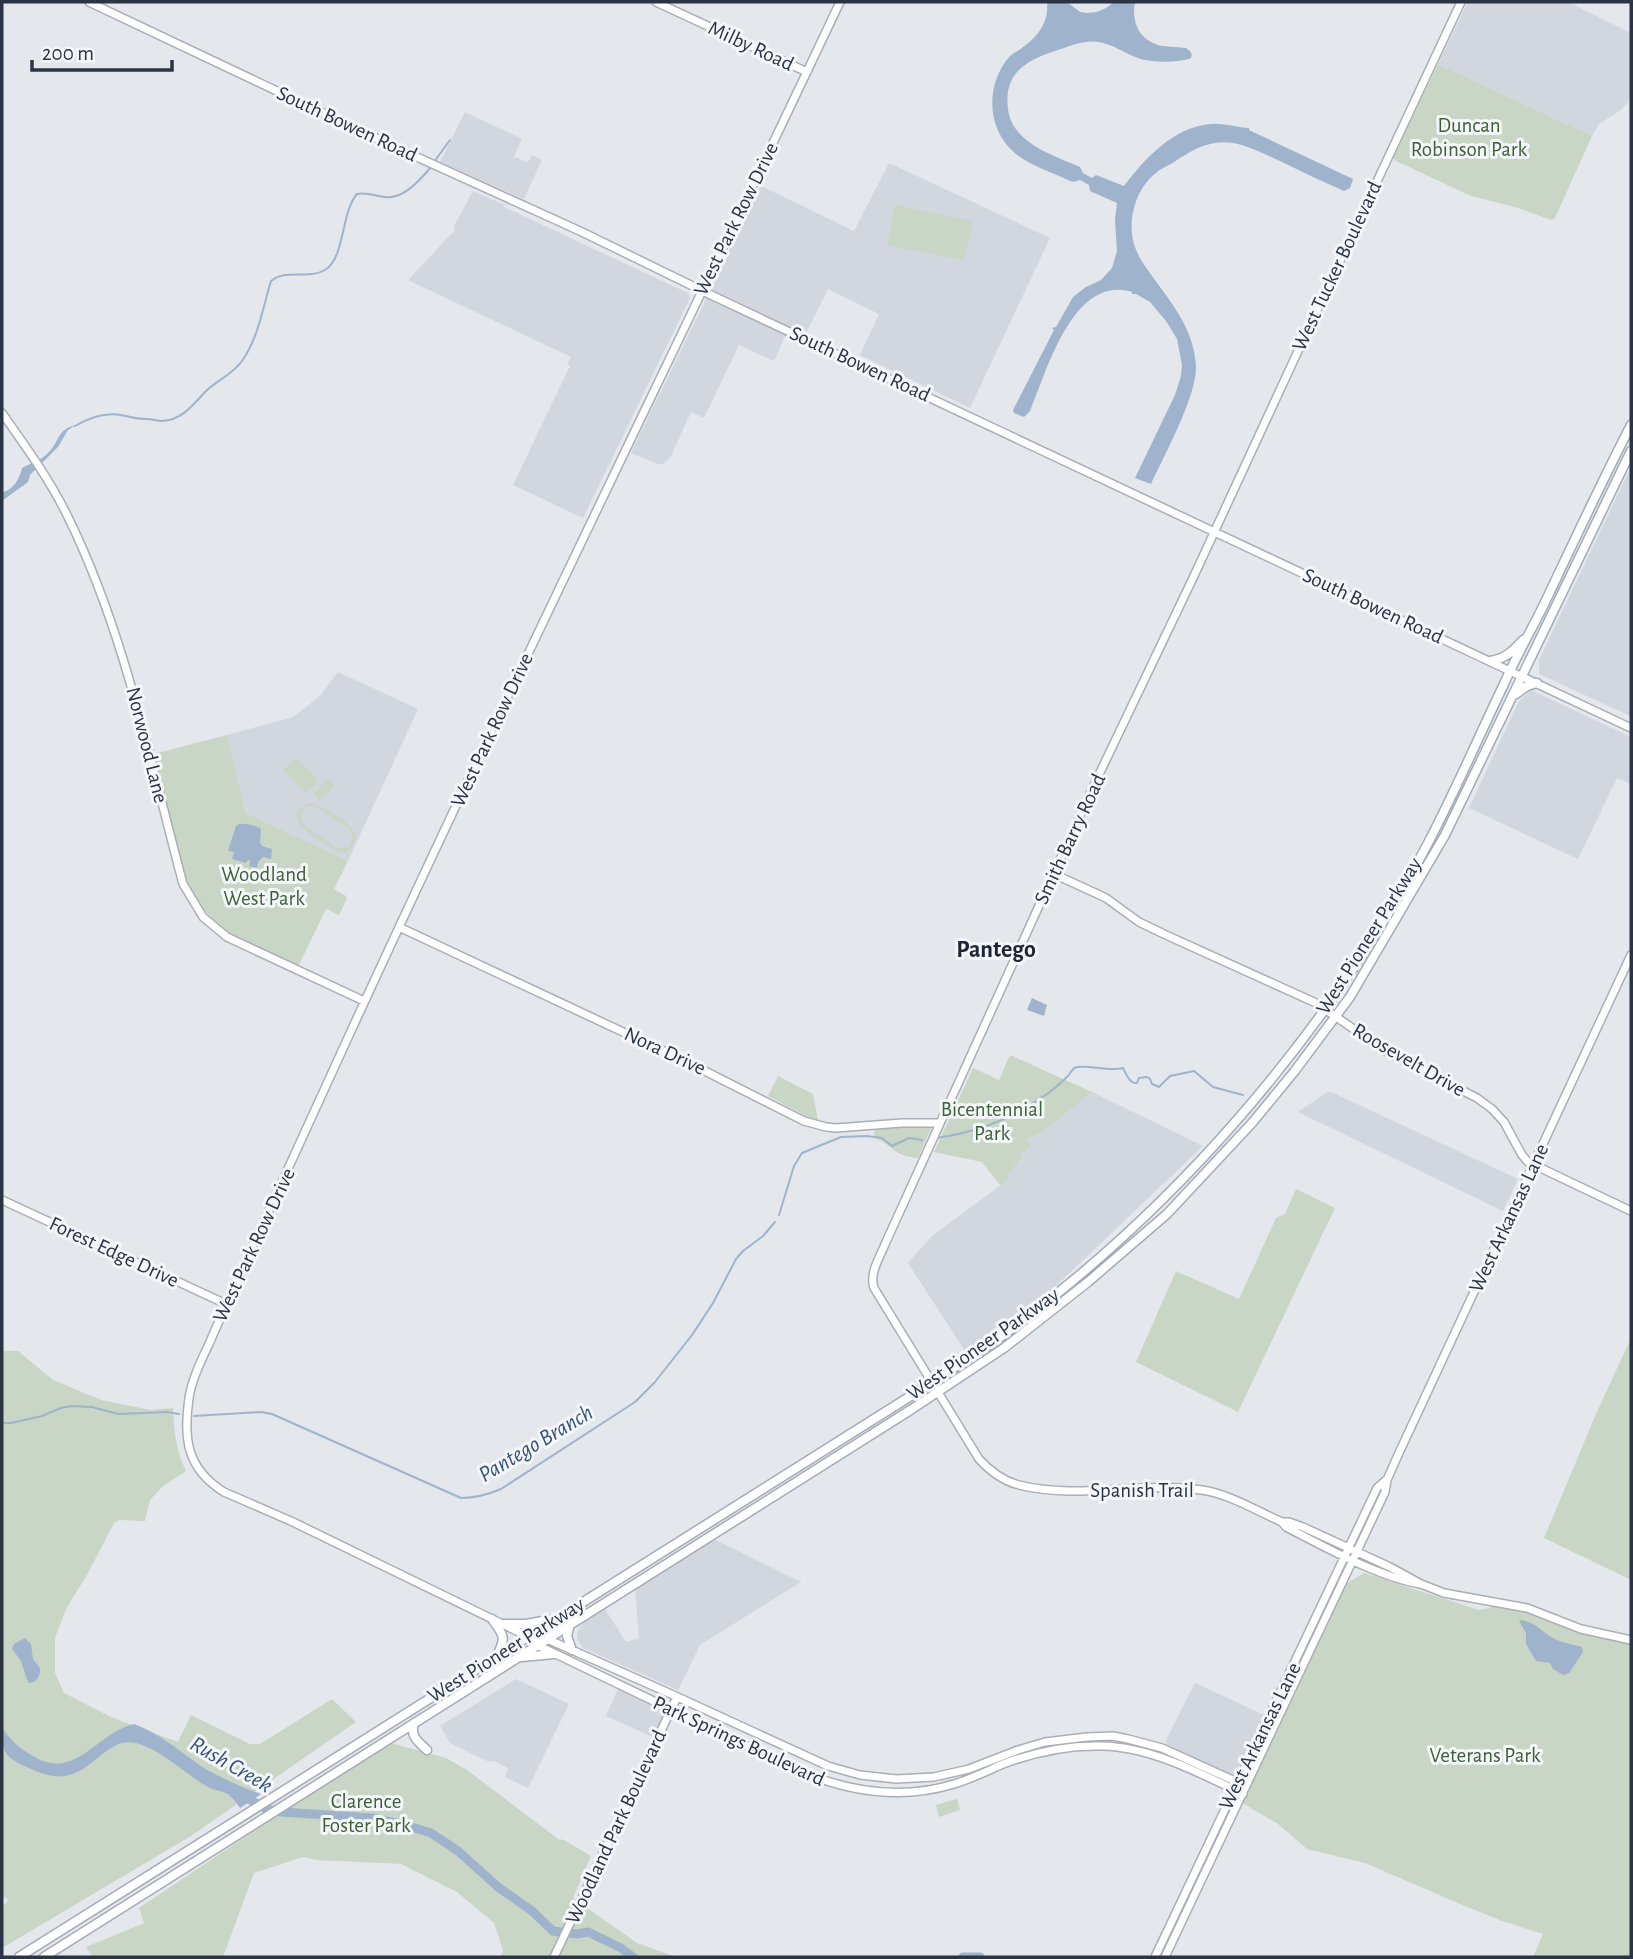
<svg xmlns="http://www.w3.org/2000/svg" width="1633" height="1959" viewBox="0 0 1633 1959" font-family="'Alegreya Sans',sans-serif">
<style>
.built{fill:#d2d6de}
.green{fill:#c9d6c5;fill-rule:evenodd}
.water{fill:#9fb4cc}
.lines{fill:none;stroke-linecap:round;stroke-linejoin:round}
.stream{stroke:#9fb4cc;stroke-width:2}
.river{stroke:#9fb4cc;stroke-width:9}
.secondary-casing{stroke:#a9aeb7;stroke-width:10}
.primary-casing{stroke:#a3abb8;stroke-width:11}
.secondary{stroke:#fff;stroke-width:7}
.primary{stroke:#fff;stroke-width:8}
.labels{text-anchor:middle;dominant-baseline:central;stroke-width:6;stroke-linejoin:round;paint-order:stroke}
.street-label{font-size:21px;fill:#2b3445;stroke:#f4f6f9}
.park-label{font-size:21px;fill:#3f6138;stroke:#f4f6f9}
.water-label{font-size:23px;font-style:italic;fill:#34527a;stroke:#f4f6f9}
.quarter-label{font-size:24px;font-weight:bold;fill:#1d2536;stroke:#f4f6f9}
</style>
<rect width="100%" height="100%" fill="#e4e7ec"/>
<path class="built" d="M 1468,2 L 1568,2 L 1631,33 L 1631,94 L 1628,102 L 1621,110 L 1599,124 L 1592,136 L 1438,64 Z
M 465,112 L 522,139 L 513,159 L 516,157 L 526,162 L 530,160 L 532,155 L 542,160 L 524,199 L 440,162 Z
M 889,163 L 1050,238 L 970,408 L 860,355 L 879,314 L 828,289 L 805,335 L 789,327 L 774,361 L 739,345 L 704,418 L 691,412 L 670,458 L 663,464 L 658,464 L 631,453 L 761,186 L 854,231 Z
M 473,191 L 505,205 L 504,207 L 688,293 L 690,298 L 583,518 L 513,485 L 570,366 L 567,364 L 571,357 L 408,280 L 455,230 L 453,228 Z
M 1631,467 L 1631,714 L 1630,716 L 1539,674 L 1539,660 Z
M 338,672 L 418,709 L 348,861 L 246,813 L 227,735 L 293,717 L 320,696 Z
M 1531,690 L 1631,737 L 1631,784 L 1617,778 L 1578,859 L 1469,808 L 1519,701 Z
M 1329,1091 L 1518,1179 L 1503,1211 L 1298,1112 Z
M 1092,1092 L 1203,1146 L 1039,1302 L 965,1351 L 908,1263 L 932,1236 L 1009,1179 L 1005,1175 L 1023,1160 L 1020,1155 L 1027,1140 L 1044,1131 Z
M 714,1539 L 801,1582 L 700,1645 L 678,1690 L 583,1648 L 577,1639 L 578,1630 L 583,1623 L 605,1609 L 626,1642 L 639,1638 L 635,1588 Z
M 516,1679 L 569,1704 L 528,1788 L 505,1777 L 508,1768 L 494,1761 L 487,1761 L 450,1743 L 440,1726 Z
M 1195,1683 L 1264,1715 L 1236,1774 L 1231,1775 L 1167,1747 L 1166,1740 Z
M 618,1689 L 668,1713 L 655,1738 L 606,1716 Z"/>
<path class="green" d="M 1438,64 L 1592,136 L 1555,218 L 1551,220 L 1518,208 L 1471,196 L 1396,161 L 1393,158 Z
M 895,205 L 973,221 L 964,260 L 887,245 Z
M 227,735 L 246,813 L 348,861 L 334,889 L 346,896 L 347,898 L 339,915 L 326,909 L 298,967 C 248,943 206,932 185,875 L 154,754 Z
M 296,757 L 319,781 L 306,793 L 283,770 Z
M 328,779 L 335,786 L 320,801 L 313,794 Z
M 309,803 C 323,805 353,823 356,837 C 354,844 351,852 342,852 C 335,852 328,845 322,842 C 309,833 281,816 309,803 ZM 310,806 L 319,809 L 349,829 L 353,837 L 349,846 L 344,848 L 337,848 L 304,825 C 298,817 301,809 310,806 Z
M 1010,1055 L 1092,1092 L 1044,1131 L 1027,1140 L 1031,1147 L 1020,1155 L 1023,1159 L 1006,1175 L 1009,1179 L 1001,1186 L 982,1162 L 934,1152 L 973,1068 L 999,1080 Z
M 778,1076 L 813,1094 L 818,1121 L 812,1119 L 768,1096 Z
M 927,1125 L 931,1128 L 918,1158 C 892,1156 894,1145 874,1138 L 875,1126 Z
M 1296,1189 L 1335,1208 L 1238,1412 L 1136,1362 L 1176,1271 L 1239,1299 L 1276,1218 L 1285,1214 Z
M 1631,1338 L 1631,1580 L 1544,1538 L 1596,1414 Z
M 2,1351 L 18,1351 L 53,1380 L 101,1400 L 151,1410 L 173,1408 C 174,1431 176,1450 186,1471 L 163,1486 L 150,1500 L 145,1521 L 119,1520 L 114,1523 L 88,1573 L 66,1609 L 55,1638 L 55,1673 L 64,1693 L 113,1718 L 178,1742 L 191,1715 L 250,1744 L 260,1744 L 332,1699 L 356,1722 L 191,1836 L 2,1948 L 2,1906 L 9,1900 L 2,1896 Z
M 1364,1573 L 1479,1610 L 1507,1604 L 1631,1641 L 1631,1957 L 1533,1957 L 1543,1934 L 1502,1921 L 1458,1903 L 1365,1863 L 1307,1849 L 1278,1824 L 1239,1801 L 1341,1587 Z
M 387,1742 L 446,1758 L 467,1770 L 558,1839 L 564,1840 L 591,1856 L 573,1898 L 637,1943 L 676,1957 L 501,1957 L 503,1950 L 494,1923 L 457,1892 L 401,1864 L 317,1860 L 303,1857 L 254,1873 L 223,1957 L 93,1957 L 86,1947 L 144,1923 L 139,1908 Z
M 957,1799 L 960,1810 L 939,1817 L 936,1805 Z"/>
<path class="water" d="M 1047,2 L 1067,2 L 1080,12 L 1087,13 L 1097,12 L 1106,8 L 1114,2 L 1135,2 C 1131,23 1140,41 1162,46 C 1170,47 1178,47 1186,48 C 1190,51 1193,53 1191,58 C 1178,63 1151,63 1138,58 C 1124,53 1113,44 1098,42 C 1085,40 1073,45 1061,49 C 1030,59 1003,70 1008,109 C 1012,143 1053,155 1080,167 L 1083,173 L 1092,178 L 1096,175 L 1124,186 C 1144,159 1175,126 1211,124 C 1224,123 1238,128 1249,128 L 1249,130 L 1353,179 L 1350,188 L 1344,191 C 1323,182 1303,172 1282,162 C 1266,155 1250,146 1233,143 C 1210,139 1192,150 1174,162 C 1168,166 1161,168 1156,173 C 1137,187 1128,217 1133,240 C 1135,251 1143,264 1150,273 C 1171,303 1194,328 1196,366 C 1197,396 1164,456 1151,484 L 1135,478 L 1175,395 L 1181,376 L 1182,365 L 1177,339 L 1166,321 L 1150,302 L 1136,294 L 1132,294 L 1132,292 C 1073,274 1047,371 1030,411 L 1024,417 L 1014,413 L 1013,410 L 1054,330 L 1052,328 L 1056,327 L 1073,297 L 1086,287 L 1101,280 L 1112,268 L 1117,251 L 1115,220 L 1117,203 L 1090,191 L 1089,185 L 1080,180 L 1074,182 L 1070,181 C 1052,172 1031,166 1016,154 C 986,130 985,84 1010,56 C 1014,52 1019,51 1023,47 C 1038,36 1049,22 1047,2 Z
M 76,425 L 68,430 L 58,447 L 30,475 L 28,482 L 2,501 L 2,492 C 13,491 20,478 22,468 C 31,463 40,461 48,453 C 61,440 56,430 76,425 Z
M 239,824 C 245,823 255,825 261,829 L 260,842 L 262,846 L 272,849 L 271,859 L 263,857 L 258,862 L 257,868 L 249,866 L 250,860 L 248,860 L 246,863 L 232,859 L 234,852 L 228,851 L 236,826 Z
M 1032,998 L 1047,1005 L 1044,1016 L 1027,1010 Z
M 1522,1620 C 1539,1625 1539,1630 1553,1638 C 1562,1643 1572,1644 1582,1647 L 1583,1652 L 1569,1673 L 1563,1675 L 1553,1669 L 1550,1663 L 1536,1661 L 1526,1644 L 1526,1633 L 1519,1621 Z
M 25,1638 L 31,1644 L 33,1659 L 40,1668 C 40,1676 38,1682 29,1683 L 27,1680 L 21,1661 L 12,1649 L 14,1644 Z
M 134,1724 C 157,1732 177,1749 198,1764 C 214,1775 243,1788 261,1794 L 240,1808 C 237,1804 234,1799 230,1796 C 225,1791 216,1791 210,1788 C 187,1777 149,1736 122,1743 C 113,1745 103,1754 95,1760 C 68,1783 52,1779 22,1765 C 2,1755 2,1748 2,1727 C 10,1740 19,1748 33,1756 C 75,1782 96,1733 134,1724 Z"/>
<g class="lines">
<path class="stream" d="M 434,162 L 450,140
M 75,426 C 90,417 108,411 126,416 C 136,418 136,419 146,419 C 152,419 157,421 162,421 C 182,420 193,405 205,392 C 216,381 233,374 242,361 C 258,339 263,307 271,281 C 287,268 308,280 325,270 C 345,258 341,212 357,194 C 368,192 375,196 385,197 C 403,200 421,179 431,167
M 936,1138 C 972,1133 1007,1121 1038,1100 C 1048,1094 1059,1085 1068,1076 C 1069,1075 1073,1069 1074,1068 C 1083,1063 1108,1072 1123,1068 C 1126,1074 1130,1084 1137,1083 L 1139,1078 L 1147,1077 L 1150,1079 L 1152,1084 L 1159,1087 L 1170,1076 L 1194,1071 L 1213,1087 L 1243,1095
M 779,1215 L 794,1166 L 802,1153 L 841,1137 L 867,1136 L 882,1138 L 892,1146 L 909,1138 L 922,1140
M 194,1416 L 261,1412 L 272,1414 L 461,1498 C 476,1498 487,1495 501,1489 L 635,1402 L 655,1382 L 692,1335 L 713,1303 L 736,1259 L 743,1251 L 763,1236 L 775,1222
M 2,1423 L 11,1423 L 42,1416 L 61,1408 L 71,1406 L 92,1407 L 118,1414 L 167,1412 L 179,1414"/>
<path class="river" d="M 242,1795 L 266,1809 L 282,1812 L 372,1818 L 405,1825 L 431,1833 L 458,1851 L 498,1887 L 532,1911 L 553,1931 L 577,1934 L 588,1932 L 621,1948 L 633,1957
M 963,1957 L 980,1957"/>
<g class="secondary-casing">
<path id="secondary" d="M 89,2 L 395,147 L 582,232 L 711,295 L 1631,728
M 656,2 L 807,72
M 840,2 C 676,349 506,693 346,1042 C 310,1120 275,1198 239,1276 C 229,1298 219,1321 209,1344 C 201,1361 192,1379 189,1398 C 183,1439 187,1469 224,1492 L 293,1522 L 527,1636 L 547,1639 L 671,1694 L 828,1766 L 860,1775 L 896,1779 L 934,1777 L 969,1769 L 1018,1750 L 1045,1742 L 1087,1737 L 1113,1736 L 1128,1739 L 1162,1748 L 1246,1786
M 2,413 C 26,447 50,480 68,517 C 125,633 150,761 183,884 L 203,917 L 227,937 L 364,1001
M 1054,874 L 1106,898 L 1139,922 L 1166,935 L 1316,1003 L 1387,1052 L 1477,1098 L 1492,1109 L 1504,1122 L 1522,1155 L 1528,1162 L 1631,1211
M 399,927 L 687,1062 L 804,1121 L 826,1127 L 836,1128 L 902,1123 L 940,1123
M 2,1200 L 226,1304
M 1282,1522 L 1289,1522 L 1303,1527 L 1390,1567 L 1421,1584 L 1444,1593 L 1527,1608 L 1581,1629 L 1631,1640
M 1421,1584 C 1380,1578 1323,1546 1286,1527 L 1282,1522 C 1257,1511 1229,1494 1202,1490 C 1142,1481 1078,1500 1019,1485 C 1003,1481 990,1471 979,1459 L 874,1288 C 869,1273 880,1257 886,1242 L 1094,785 L 1193,578 L 1329,284 L 1461,2
M 535,1644 L 793,1768 C 844,1791 899,1801 954,1784 C 971,1779 987,1771 1003,1764 C 1035,1752 1068,1745 1102,1746 C 1151,1747 1200,1773 1243,1794
M 554,1957 L 677,1697
M 1155,1957 L 1377,1488 L 1386,1480
M 1165,1957 L 1385,1492 L 1387,1480 L 1398,1455 L 1631,955"/>
</g>
<g class="primary-casing">
<path id="primary" d="M 1490,661 C 1505,659 1513,651 1523,640
M 1516,694 L 1527,686 L 1537,683
M 492,1619 C 502,1633 507,1637 498,1653
M 501,1624 L 526,1624 L 548,1620
M 570,1624 L 567,1636 L 572,1650
M 522,1657 L 554,1654
M 414,1723 C 410,1736 417,1741 427,1750
M 19,1957 L 917,1392 C 941,1376 965,1361 989,1345 C 1169,1218 1324,1039 1427,845 C 1455,792 1478,738 1504,684 C 1517,654 1534,626 1548,596 C 1575,539 1602,481 1631,425
M 44,1957 L 912,1409 L 1004,1348 L 1088,1282 L 1167,1214 L 1252,1123 L 1294,1072 L 1350,997 L 1445,835 L 1631,451"/>
</g>
<use href="#secondary" class="secondary"/>
<use href="#primary" class="primary"/>
</g>
<g class="labels">
<g class="street-label">
<text transform="translate(751 46) rotate(25)">Milby Road</text>
<text transform="translate(347 124) rotate(25)">South Bowen Road</text>
<text transform="translate(736 219) rotate(-64)">West Park Row Drive</text>
<text transform="translate(1337 266) rotate(-65)">West Tucker Boulevard</text>
<text transform="translate(860 364) rotate(25)">South Bowen Road</text>
<text transform="translate(1373 606) rotate(25)">South Bowen Road</text>
<text transform="translate(492 730) rotate(-65)">West Park Row Drive</text>
<text transform="translate(147 745) rotate(76)">Norwood Lane</text>
<text transform="translate(1070 839) rotate(-65)">Smith Barry Road</text>
<text transform="translate(1369 936) rotate(-58)">West Pioneer Parkway</text>
<text transform="translate(665 1051) rotate(25)">Nora Drive</text>
<text transform="translate(1409 1060) rotate(30)">Roosevelt Drive</text>
<text transform="translate(1509 1218) rotate(-65)">West Arkansas Lane</text>
<text transform="translate(254 1245) rotate(-65)">West Park Row Drive</text>
<text transform="translate(114 1252) rotate(25)">Forest Edge Drive</text>
<text transform="translate(983 1344) rotate(-35)">West Pioneer Parkway</text>
<text x="1142" y="1490">Spanish Trail</text>
<text transform="translate(506 1650) rotate(-32)">West Pioneer Parkway</text>
<text transform="translate(1260 1736) rotate(-64)">West Arkansas Lane</text>
<text transform="translate(739 1741) rotate(25)">Park Springs Boulevard</text>
<text transform="translate(616 1827) rotate(-65)">Woodland Park Boulevard</text>
</g>
<g class="park-label">
<text x="1469" y="125">Duncan<tspan x="1469" dy="24">Robinson Park</tspan></text>
<text x="264" y="874">Woodland<tspan x="264" dy="24">West Park</tspan></text>
<text x="992" y="1109">Bicentennial<tspan x="992" dy="24">Park</tspan></text>
<text x="1485" y="1755">Veterans Park</text>
<text x="366" y="1801">Clarence<tspan x="366" dy="24">Foster Park</tspan></text>
</g>
<g class="water-label">
<text transform="translate(536 1444) rotate(-31)">Pantego Branch</text>
<text transform="translate(231 1765) rotate(30)">Rush Creek</text>
</g>
<g class="quarter-label">
<text x="996" y="950">Pantego</text>
</g>
</g>
<rect width="1633" height="1959" fill="none" stroke="#2b3445" stroke-width="7"/>
<path d="M32 60v10h140v-10" fill="none" stroke="#2b3445" stroke-width="3.5"/>
<text x="42" y="60" font-size="21" fill="#2b3445" stroke="#f4f6f9" stroke-width="5" paint-order="stroke">200 m</text>
</svg>
